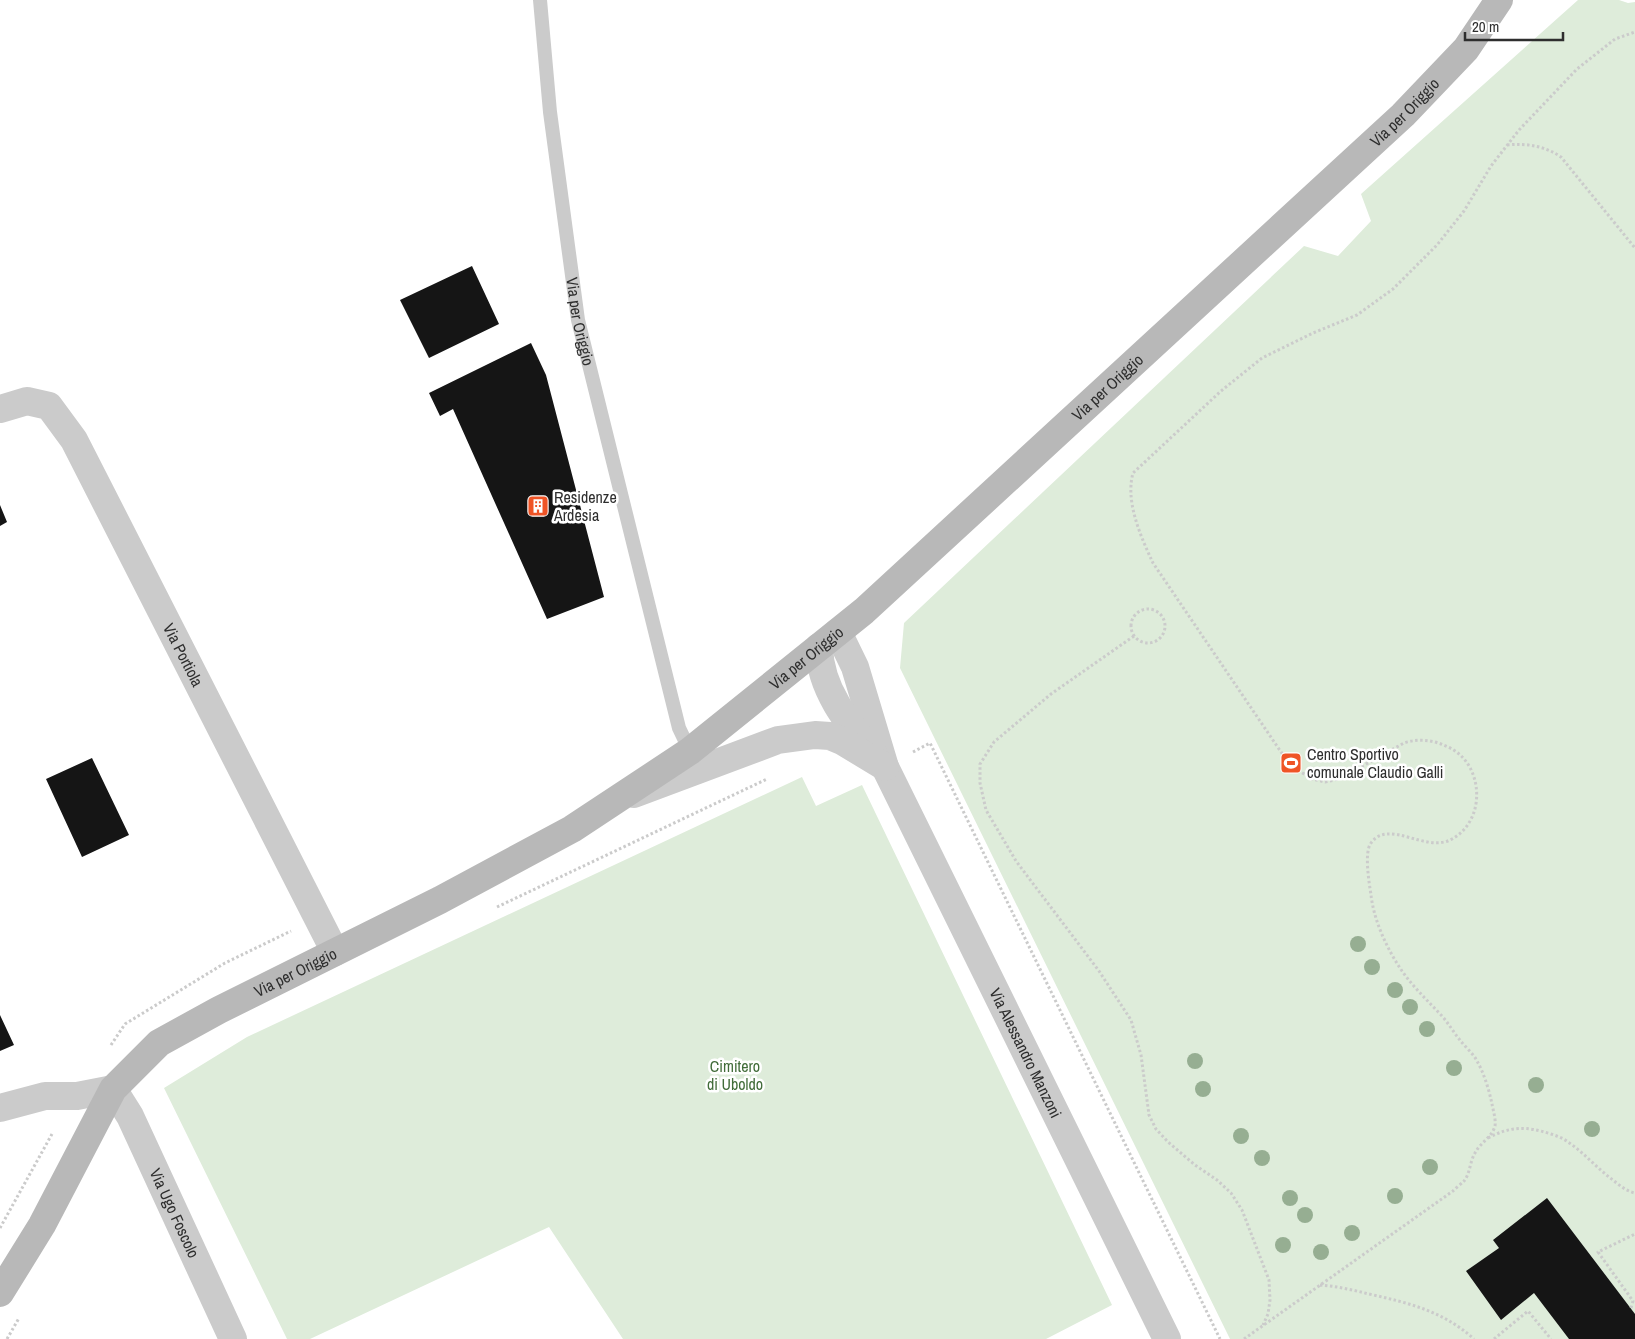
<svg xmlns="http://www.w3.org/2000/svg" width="1635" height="1339" viewBox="0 0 1635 1339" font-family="'Archivo Narrow',sans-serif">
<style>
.green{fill:#deecda}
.building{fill:#151515}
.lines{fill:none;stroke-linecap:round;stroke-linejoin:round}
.path{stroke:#cbcbcb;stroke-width:3;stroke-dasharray:2.5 2.5;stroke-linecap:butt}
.lane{stroke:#cbcbcb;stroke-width:14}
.street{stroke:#cbcbcb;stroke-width:28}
.secondary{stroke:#b8b8b8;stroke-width:28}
.tree{fill:#96ae92}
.labels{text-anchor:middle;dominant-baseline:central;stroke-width:5;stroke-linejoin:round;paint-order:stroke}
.street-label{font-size:16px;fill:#2e2e2e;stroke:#fff}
.poi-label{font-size:16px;fill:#2e2e2e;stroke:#fff;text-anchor:start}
.park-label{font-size:16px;fill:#416c39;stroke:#fff}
</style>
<rect width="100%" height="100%" fill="#fff"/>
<path class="green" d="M 1578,0 L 1619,0 L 1628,3 L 1635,2 L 1635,1339 L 1230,1339 L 900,668 L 904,623 L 1304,246 L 1338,256 L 1371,221 L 1361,194 Z
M 802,777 L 816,806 L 862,785 L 1112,1305 L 1046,1339 L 623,1339 L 549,1227 L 310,1339 L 287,1339 L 164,1088 L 247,1037 Z"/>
<path class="building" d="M 472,266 L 499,324 L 429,358 L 400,300 Z
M 531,343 L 546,375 L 604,597 L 547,619 L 453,409 L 440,416 L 429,393 Z
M 0,505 L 7,522 L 0,526 Z
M 92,758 L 129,835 L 82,857 L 46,779 Z
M 0,1015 L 14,1045 L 0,1051 Z
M 1547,1198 L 1635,1314 L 1635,1339 L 1569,1339 L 1534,1293 L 1501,1320 L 1466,1271 L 1499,1248 L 1493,1240 Z"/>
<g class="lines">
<path class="path" d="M 1507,145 C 1527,143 1545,146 1561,157 L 1635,248
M1131 626a17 17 0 1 1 34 0a17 17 0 1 1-34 0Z
M 1134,636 L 1051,694 L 994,742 L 980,764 L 980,783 L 986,810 L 1016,861 L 1099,971 L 1131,1020 L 1141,1055 L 1149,1115 L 1156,1129 L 1168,1142 L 1195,1165 L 1217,1180 L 1231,1193 L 1242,1210 L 1269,1280 L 1270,1300 L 1268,1314 L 1263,1325
M 913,752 L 930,743 L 1220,1339
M 497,907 L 767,779
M 111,1045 L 125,1024 L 225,963 L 291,931
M 1488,1138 C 1511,1126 1526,1126 1551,1134 C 1557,1136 1563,1138 1568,1142 C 1583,1152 1595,1166 1609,1177 C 1617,1183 1625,1191 1635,1193
M 0,1228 L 52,1134
M 1320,1285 C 1336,1286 1353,1290 1369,1294 C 1409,1303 1443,1311 1474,1339
M 1631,1308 L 1633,1301 L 1598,1252 L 1635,1234
M 7,1339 L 19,1318
M 1244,1339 L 1453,1191 C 1456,1188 1461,1184 1464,1181 C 1470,1174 1470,1161 1475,1153 C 1480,1143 1492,1137 1495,1126 C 1496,1119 1493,1110 1492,1104 C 1489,1090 1484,1073 1477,1061 C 1473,1053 1465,1047 1460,1040 C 1454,1033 1449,1024 1442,1016 C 1428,1001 1414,988 1402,971 C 1387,949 1374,921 1371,895 C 1369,882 1364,852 1371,843 C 1389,818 1426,854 1452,839 C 1487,820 1484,763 1448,747 C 1434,740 1419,738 1404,743 L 1339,779 L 1325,782 L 1312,779 L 1296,769 L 1281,752 L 1153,563 C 1141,537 1125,502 1133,473 L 1221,391 L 1262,358 L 1313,333 L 1357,315 L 1393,289 L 1437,245 L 1464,211 L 1491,166 L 1519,130 L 1577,69 L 1615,39 L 1635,32
M 1494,1339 L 1528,1311 L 1551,1339"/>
<path class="lane" id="s1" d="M 540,0 L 550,112 L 578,320 L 679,728 L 690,751"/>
<g class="street">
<path id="s2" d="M 0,409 L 27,401 L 49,406 L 74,440 L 335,952"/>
<path id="s3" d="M 838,632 L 855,667 L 885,767 L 1167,1339"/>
<path d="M 819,647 C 820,689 847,722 873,753"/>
<path d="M 634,794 L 778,740 L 815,735 L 830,736 L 842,741 L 885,767"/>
<path id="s4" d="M 0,1108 L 45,1096 L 77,1096 L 113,1089 L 130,1116 L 233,1339"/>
</g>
<path class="secondary" id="s5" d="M 0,1293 L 42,1225 L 113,1089 L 159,1043 L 219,1010 L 440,900 L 572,829 L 690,751 L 864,611 L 1403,115 L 1466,49 L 1499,0"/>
</g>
<g class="tree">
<circle cx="1358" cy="944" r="8"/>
<circle cx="1372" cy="967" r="8"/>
<circle cx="1395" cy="990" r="8"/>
<circle cx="1410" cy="1007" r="8"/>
<circle cx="1427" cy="1029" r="8"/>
<circle cx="1195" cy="1061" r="8"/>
<circle cx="1454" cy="1068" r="8"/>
<circle cx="1536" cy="1085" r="8"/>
<circle cx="1203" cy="1089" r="8"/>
<circle cx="1592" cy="1129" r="8"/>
<circle cx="1241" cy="1136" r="8"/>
<circle cx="1262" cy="1158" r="8"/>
<circle cx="1430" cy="1167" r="8"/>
<circle cx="1395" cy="1196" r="8"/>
<circle cx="1290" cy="1198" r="8"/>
<circle cx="1305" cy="1215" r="8"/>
<circle cx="1352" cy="1233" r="8"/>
<circle cx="1283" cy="1245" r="8"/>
<circle cx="1321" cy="1252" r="8"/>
</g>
<defs>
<g id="building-square" transform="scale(1.125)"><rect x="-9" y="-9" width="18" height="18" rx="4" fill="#ef5426" stroke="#fff"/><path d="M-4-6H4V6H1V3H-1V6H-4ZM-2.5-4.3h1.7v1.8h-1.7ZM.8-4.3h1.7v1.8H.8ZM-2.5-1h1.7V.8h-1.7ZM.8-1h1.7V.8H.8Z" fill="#fff"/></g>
<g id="stadium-square" transform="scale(1.125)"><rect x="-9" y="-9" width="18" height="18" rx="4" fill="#ef5426" stroke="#fff"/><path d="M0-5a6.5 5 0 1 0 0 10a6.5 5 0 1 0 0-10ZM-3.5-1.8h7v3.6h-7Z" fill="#fff"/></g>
</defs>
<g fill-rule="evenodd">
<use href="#building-square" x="538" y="506"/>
<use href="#stadium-square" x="1291" y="763"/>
</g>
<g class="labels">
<g class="street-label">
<text stroke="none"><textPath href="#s5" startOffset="1864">Via per Origgio</textPath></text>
<text stroke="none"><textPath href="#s1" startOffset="324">Via per Origgio</textPath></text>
<text stroke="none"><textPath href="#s5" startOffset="1459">Via per Origgio</textPath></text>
<text stroke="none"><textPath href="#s2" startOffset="334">Via Portiola</textPath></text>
<text stroke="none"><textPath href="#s5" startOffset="1054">Via per Origgio</textPath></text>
<text stroke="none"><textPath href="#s5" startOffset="452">Via per Origgio</textPath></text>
<text stroke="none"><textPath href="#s3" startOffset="462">Via Alessandro Manzoni</textPath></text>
<text stroke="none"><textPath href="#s4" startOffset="254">Via Ugo Foscolo</textPath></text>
</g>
<g class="poi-label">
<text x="554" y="497">Residenze<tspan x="554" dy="18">Ardesia</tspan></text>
<text x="1307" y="754">Centro Sportivo<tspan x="1307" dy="18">comunale Claudio Galli</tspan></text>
</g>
<g class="park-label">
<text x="735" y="1066">Cimitero<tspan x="735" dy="18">di Uboldo</tspan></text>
</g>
</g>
<path d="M1465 32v8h98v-8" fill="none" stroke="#2e2e2e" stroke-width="2.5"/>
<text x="1472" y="32" font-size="15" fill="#2e2e2e" stroke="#ffffff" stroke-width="4" paint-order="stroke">20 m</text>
</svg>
